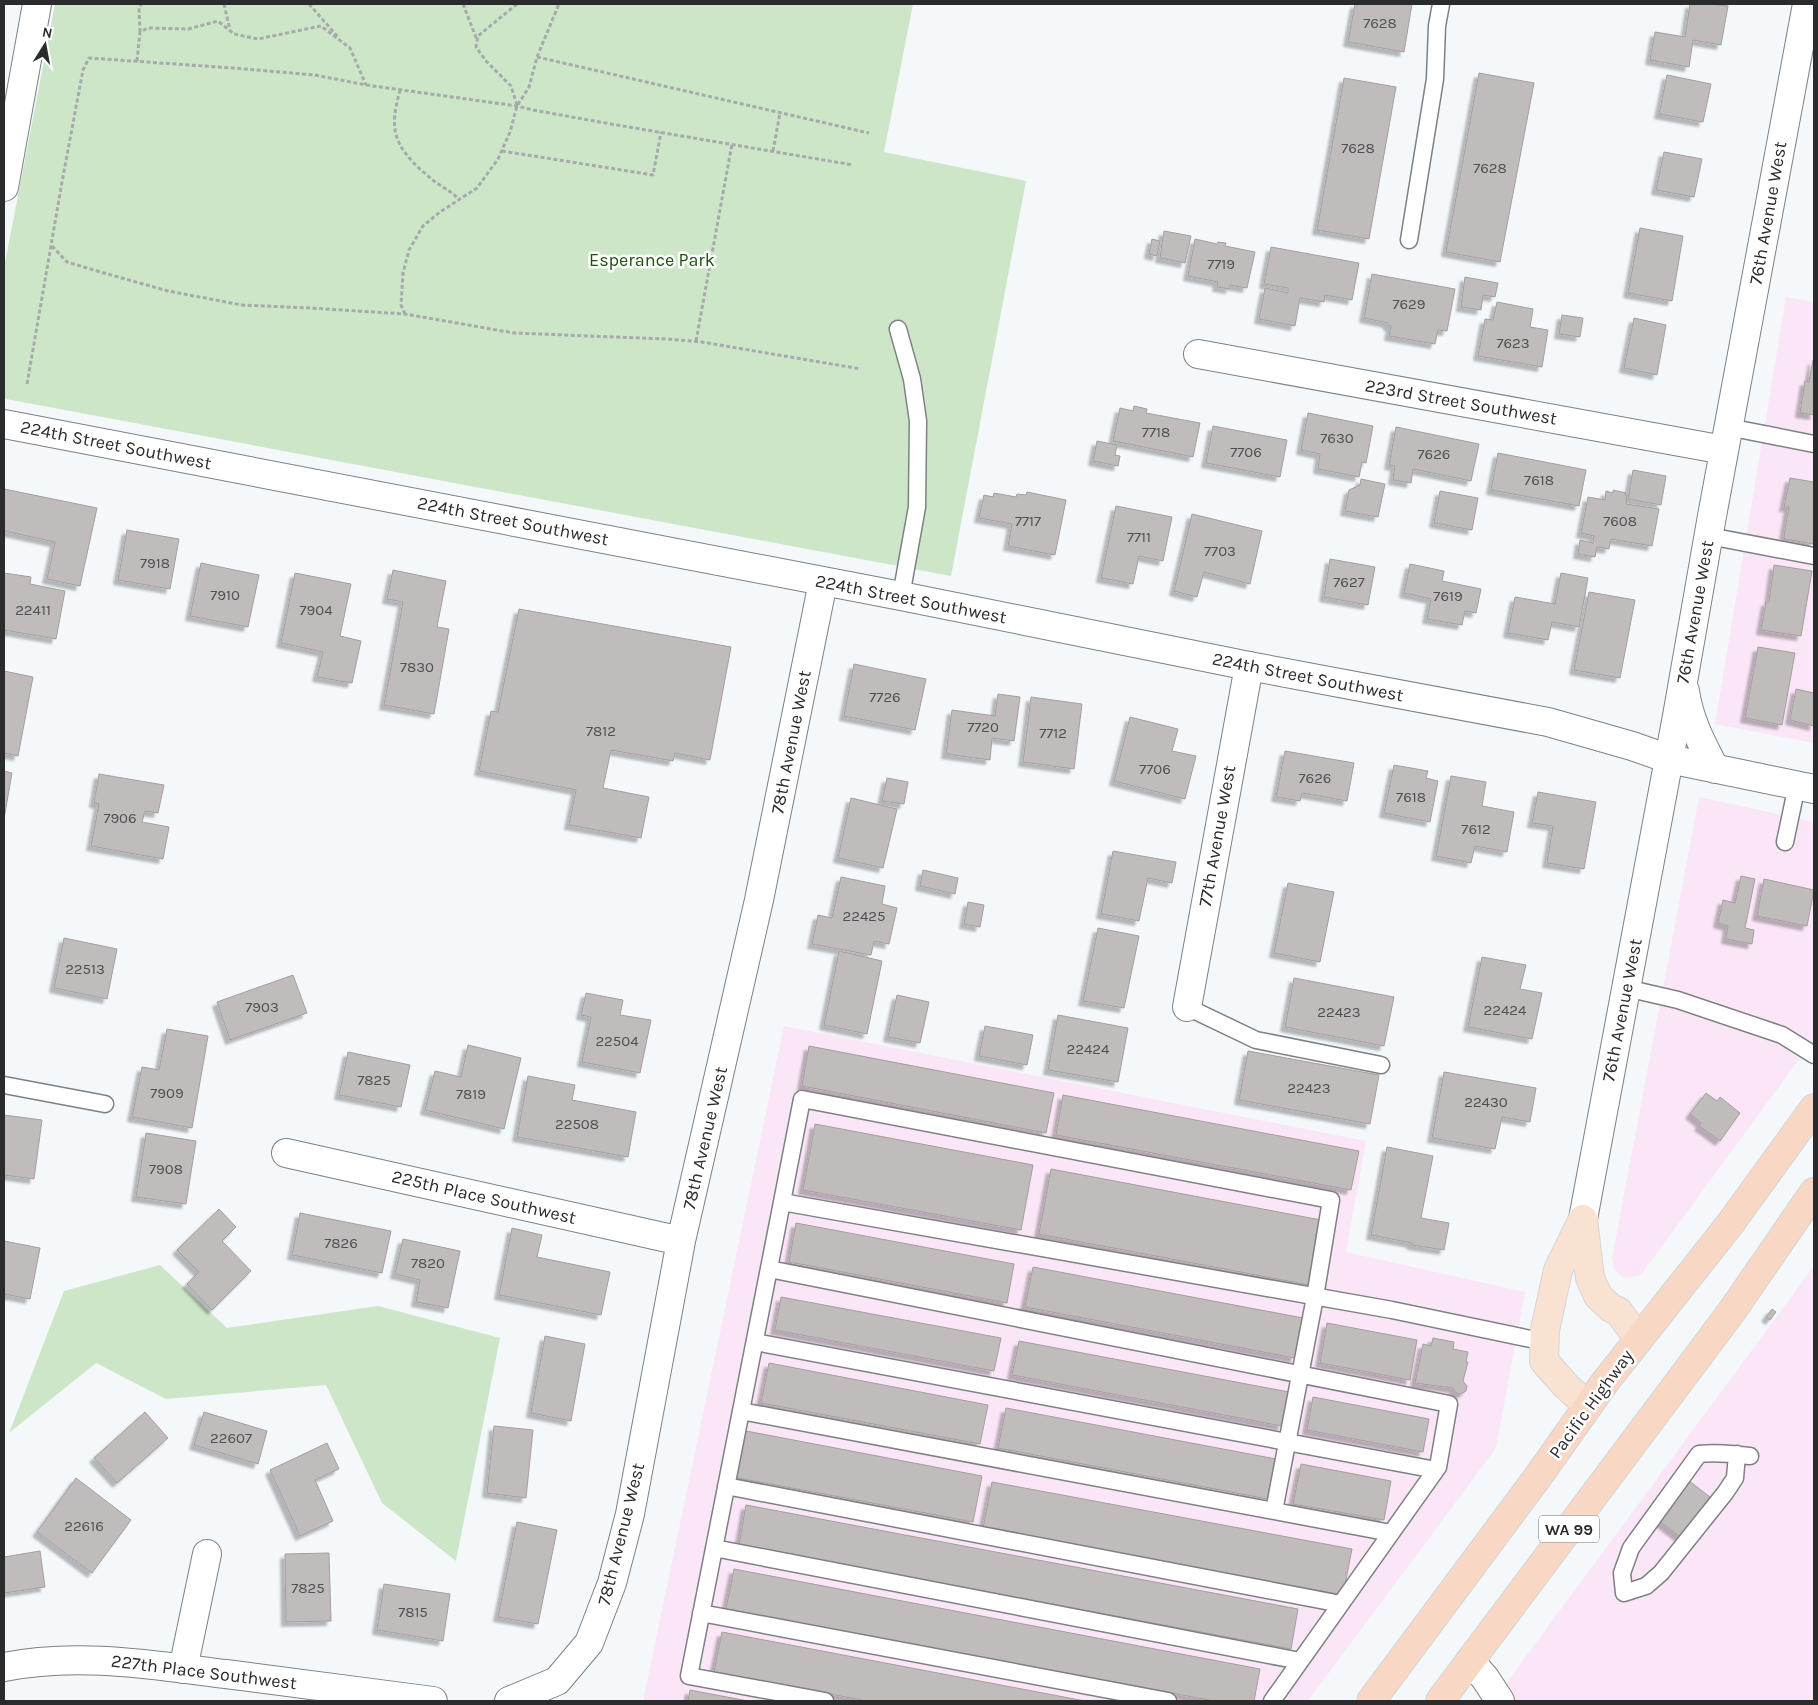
<svg xmlns="http://www.w3.org/2000/svg" width="1818" height="1705" viewBox="0 0 1818 1705" font-family="Karla,sans-serif">
<style>
.commercial{fill:#fae6f6}
.green{fill:#cde6c8}
.building{fill:#c1bcbc;stroke:#a49f9e;filter:url(#shadow)}
.lines{fill:none;stroke-linecap:round;stroke-linejoin:round}
.service-casing{stroke:#7d8184;stroke-width:19}
.minor-casing{stroke:#7d8184;stroke-width:30}
.tertiary-casing{stroke:#7d8184;stroke-width:30}
.primary-casing{stroke:#d4d5d5;stroke-width:30}
.trunk-casing{stroke:#d4d5d5;stroke-width:30}
.path{stroke:#a7aaad;stroke-width:3;stroke-dasharray:4 2.5;stroke-linecap:butt}
.service{stroke:#fff;stroke-width:16}
.minor{stroke:#fff;stroke-width:28}
.tertiary{stroke:#fff;stroke-width:28}
.primary{stroke:#fae2d3;stroke-width:28}
.trunk{stroke:#f8d8c4;stroke-width:28}
.labels{text-anchor:middle;dominant-baseline:central;stroke-width:5;stroke-linejoin:round;paint-order:stroke}
.number-label{font-size:15px;fill:#504f51}
.shield{fill:#fff;stroke:#6a6b6c;stroke-width:1}
.shield-label{font-size:16px;font-weight:bold;fill:#2a2b2d}
.street-label{font-size:18px;fill:#2a2b2d;stroke:#fff}
.park-label{font-size:18px;fill:#1f5111;stroke:#fff}
</style>
<defs>
<filter id="shadow"><feDropShadow dx="-4.5" dy="4.5" stdDeviation="1" flood-color="#0004"/></filter>
</defs>
<rect width="100%" height="100%" fill="#f4f8fb"/>
<path class="commercial" d="M 1786,297 L 1814,302 L 1814,743 L 1715,724 Z
M 1699,797 L 1814,822 L 1814,1039 L 1643,1272 L 1638,1276 L 1627,1278 L 1622,1277 L 1614,1269 L 1612,1258 Z
M 784,1026 L 1366,1141 L 1346,1252 L 1525,1292 L 1496,1448 L 1308,1701 L 643,1701 Z
M 1814,1266 L 1814,1701 L 1493,1701 Z"/>
<path class="green" d="M 55,4 L 913,4 L 884,152 L 1026,181 L 951,576 L 6,399 L 4,397 L 4,268 Z
M 160,1265 L 227,1328 L 378,1306 L 500,1338 L 456,1561 L 382,1503 L 326,1385 L 166,1399 L 96,1363 L 9,1433 L 64,1291 Z"/>
<path class="building" d="M 1355,4 L 1412,4 L 1404,52 L 1348,42 Z
M 1690,4 L 1712,4 L 1728,6 L 1721,45 L 1693,40 L 1689,67 L 1650,60 L 1655,32 L 1685,37 Z
M 1479,73 L 1534,83 L 1500,262 L 1446,252 Z
M 1667,75 L 1711,84 L 1703,122 L 1659,114 Z
M 1344,78 L 1396,87 L 1369,239 L 1317,230 Z
M 1664,152 L 1702,159 L 1694,197 L 1656,190 Z
M 1640,228 L 1683,236 L 1672,301 L 1628,293 Z
M 1164,231 L 1191,236 L 1185,263 L 1160,258 Z
M 1152,239 L 1160,241 L 1157,256 L 1149,254 Z
M 1195,239 L 1217,244 L 1218,242 L 1226,243 L 1225,246 L 1255,252 L 1247,288 L 1230,285 L 1230,289 L 1217,287 L 1218,282 L 1188,276 Z
M 1271,247 L 1359,263 L 1352,300 L 1325,295 L 1324,302 L 1300,298 L 1295,326 L 1259,319 L 1265,288 L 1288,293 L 1288,288 L 1264,284 Z
M 1372,274 L 1455,289 L 1447,331 L 1438,330 L 1435,344 L 1389,336 L 1391,326 L 1388,326 L 1388,323 L 1364,318 Z
M 1465,277 L 1498,283 L 1495,297 L 1483,295 L 1481,310 L 1461,307 Z
M 1497,302 L 1533,309 L 1530,327 L 1548,330 L 1542,367 L 1478,356 L 1485,319 L 1493,320 Z
M 1562,315 L 1583,318 L 1580,337 L 1559,334 Z
M 1634,318 L 1666,325 L 1657,375 L 1624,368 Z
M 1813,360 L 1814,361 L 1814,415 L 1800,413 L 1805,381 L 1809,382 Z
M 1134,406 L 1147,409 L 1146,413 L 1200,423 L 1193,457 L 1113,441 L 1120,408 L 1133,411 Z
M 1308,413 L 1373,426 L 1366,463 L 1362,462 L 1359,477 L 1318,469 L 1320,454 L 1301,450 Z
M 1213,426 L 1287,440 L 1280,477 L 1206,463 Z
M 1396,427 L 1479,444 L 1471,481 L 1413,469 L 1411,483 L 1393,480 L 1395,466 L 1389,465 Z
M 1097,441 L 1117,445 L 1115,455 L 1120,456 L 1118,466 L 1093,461 Z
M 1498,453 L 1586,470 L 1579,506 L 1491,490 Z
M 1633,470 L 1666,476 L 1661,505 L 1628,499 Z
M 1790,478 L 1814,482 L 1814,544 L 1785,539 L 1784,536 L 1789,507 L 1784,507 Z
M 1361,479 L 1385,484 L 1378,517 L 1345,511 L 1349,490 L 1360,485 Z
M 4,489 L 97,508 L 80,586 L 47,579 L 55,542 L 4,531 Z
M 1613,490 L 1626,493 L 1625,495 L 1627,495 L 1626,504 L 1659,509 L 1652,546 L 1611,539 L 1609,549 L 1597,547 L 1595,557 L 1578,554 L 1580,540 L 1593,543 L 1594,536 L 1581,533 L 1588,497 L 1605,500 L 1606,491 L 1613,493 Z
M 1440,491 L 1478,498 L 1472,530 L 1434,523 Z
M 1027,492 L 1066,500 L 1055,555 L 1008,546 L 1012,524 L 979,518 L 984,495 L 993,497 L 994,493 L 1016,497 L 1017,494 L 1026,495 Z
M 1116,506 L 1172,517 L 1163,561 L 1139,556 L 1133,584 L 1101,578 Z
M 1192,514 L 1262,531 L 1250,584 L 1204,572 L 1197,597 L 1174,591 Z
M 127,530 L 179,539 L 170,589 L 118,580 Z
M 1330,559 L 1375,567 L 1368,605 L 1324,597 Z
M 201,563 L 259,575 L 248,627 L 190,616 Z
M 1410,564 L 1444,571 L 1442,581 L 1481,589 L 1476,613 L 1465,611 L 1462,625 L 1427,619 L 1431,599 L 1404,593 Z
M 1774,565 L 1812,571 L 1801,636 L 1761,630 L 1766,602 L 1769,602 Z
M 393,570 L 446,581 L 437,627 L 449,629 L 434,714 L 384,705 L 403,602 L 387,599 Z
M 4,573 L 31,577 L 30,584 L 65,591 L 56,639 L 4,630 Z
M 295,573 L 351,584 L 340,636 L 361,641 L 352,683 L 317,677 L 323,652 L 281,643 Z
M 1561,573 L 1588,578 L 1579,627 L 1552,622 L 1548,640 L 1508,633 L 1515,597 L 1555,604 Z
M 1589,592 L 1635,600 L 1620,678 L 1574,670 Z
M 519,609 L 731,647 L 710,760 L 675,753 L 673,761 L 611,750 L 603,788 L 649,797 L 641,838 L 569,825 L 576,790 L 479,771 L 491,711 L 498,712 Z
M 1758,647 L 1795,653 L 1782,725 L 1745,718 Z
M 854,664 L 926,679 L 915,730 L 844,716 Z
M 4,671 L 33,677 L 18,756 L 4,753 Z
M 1796,689 L 1814,693 L 1814,726 L 1790,720 Z
M 998,694 L 1020,697 L 1014,741 L 992,738 L 990,760 L 946,754 L 952,710 L 995,716 Z
M 1031,697 L 1082,704 L 1074,769 L 1023,762 Z
M 1130,717 L 1178,729 L 1172,751 L 1196,756 L 1185,799 L 1114,781 Z
M 1285,751 L 1354,763 L 1347,801 L 1302,793 L 1300,801 L 1276,797 Z
M 1394,765 L 1428,771 L 1426,778 L 1438,781 L 1430,822 L 1384,813 Z
M 4,771 L 12,773 L 4,819 Z
M 99,774 L 164,785 L 158,813 L 145,811 L 142,822 L 169,827 L 163,859 L 91,846 L 99,804 L 94,803 Z
M 1451,776 L 1486,782 L 1482,806 L 1514,812 L 1507,852 L 1475,846 L 1471,863 L 1436,856 Z
M 887,778 L 908,782 L 904,804 L 882,801 Z
M 1538,792 L 1596,802 L 1584,869 L 1547,863 L 1553,826 L 1532,823 Z
M 851,798 L 897,809 L 883,868 L 838,858 Z
M 1113,851 L 1176,862 L 1172,883 L 1148,878 L 1139,921 L 1101,914 Z
M 923,870 L 958,878 L 955,894 L 920,886 Z
M 1741,876 L 1755,879 L 1745,928 L 1754,930 L 1752,944 L 1726,939 L 1728,926 L 1718,923 L 1723,900 L 1735,903 Z
M 841,877 L 885,886 L 882,904 L 897,908 L 889,944 L 874,941 L 871,955 L 812,944 L 818,915 L 832,918 Z
M 1764,879 L 1814,890 L 1807,926 L 1757,916 Z
M 1288,883 L 1334,892 L 1320,962 L 1274,953 Z
M 968,902 L 984,905 L 980,927 L 964,924 Z
M 1098,928 L 1139,936 L 1124,1008 L 1083,1001 Z
M 64,938 L 117,949 L 107,999 L 54,988 Z
M 839,951 L 882,961 L 867,1034 L 824,1025 Z
M 1482,957 L 1526,965 L 1520,989 L 1542,993 L 1532,1039 L 1468,1027 Z
M 293,975 L 307,1013 L 230,1040 L 217,1002 Z
M 1294,978 L 1394,997 L 1384,1046 L 1285,1027 Z
M 586,993 L 623,1000 L 620,1015 L 651,1020 L 640,1073 L 582,1062 L 591,1017 L 581,1015 Z
M 897,995 L 929,1002 L 920,1043 L 888,1037 Z
M 1058,1015 L 1128,1028 L 1118,1082 L 1048,1070 Z
M 985,1026 L 1033,1035 L 1027,1065 L 979,1056 Z
M 167,1029 L 208,1036 L 192,1128 L 132,1117 L 142,1067 L 159,1070 Z
M 468,1045 L 521,1058 L 504,1129 L 425,1110 L 435,1071 L 461,1077 Z
M 809,1046 L 1054,1093 L 1046,1133 L 802,1086 Z
M 1248,1051 L 1379,1075 L 1370,1124 L 1239,1100 Z
M 348,1052 L 410,1065 L 401,1107 L 339,1095 Z
M 1444,1072 L 1536,1088 L 1530,1122 L 1502,1117 L 1495,1149 L 1432,1138 Z
M 528,1076 L 575,1085 L 572,1100 L 636,1112 L 628,1157 L 517,1137 Z
M 1706,1093 L 1717,1101 L 1720,1097 L 1740,1113 L 1720,1141 L 1699,1126 L 1701,1123 L 1690,1114 Z
M 1063,1095 L 1359,1151 L 1351,1190 L 1056,1135 Z
M 4,1115 L 42,1120 L 34,1179 L 4,1175 Z
M 815,1124 L 1033,1165 L 1021,1230 L 803,1190 Z
M 146,1133 L 196,1141 L 186,1204 L 136,1197 Z
M 1387,1147 L 1433,1156 L 1421,1218 L 1449,1223 L 1444,1250 L 1412,1245 L 1412,1243 L 1371,1235 Z
M 1051,1169 L 1321,1220 L 1309,1285 L 1039,1234 Z
M 219,1209 L 236,1227 L 222,1241 L 251,1271 L 212,1310 L 187,1284 L 199,1272 L 177,1250 Z
M 300,1213 L 391,1231 L 382,1273 L 292,1255 Z
M 796,1223 L 1014,1264 L 1007,1303 L 789,1262 Z
M 512,1228 L 542,1235 L 537,1257 L 610,1272 L 601,1315 L 499,1295 Z
M 403,1239 L 460,1251 L 448,1308 L 416,1302 L 420,1280 L 395,1274 Z
M 4,1241 L 40,1248 L 30,1299 L 4,1294 Z
M 1033,1267 L 1303,1318 L 1295,1358 L 1025,1307 Z
M 781,1297 L 1001,1338 L 994,1371 L 775,1330 Z
M 1772,1309 L 1776,1312 L 1770,1320 L 1766,1317 Z
M 1327,1323 L 1417,1340 L 1410,1380 L 1320,1363 Z
M 545,1336 L 585,1344 L 571,1421 L 531,1413 Z
M 1433,1338 L 1454,1342 L 1453,1349 L 1468,1352 L 1466,1362 L 1468,1362 L 1463,1381 L 1467,1386 L 1466,1391 L 1461,1394 L 1456,1393 L 1453,1388 L 1415,1383 L 1423,1344 L 1431,1346 Z
M 1019,1341 L 1289,1392 L 1282,1426 L 1012,1375 Z
M 769,1363 L 988,1405 L 980,1444 L 761,1403 Z
M 1313,1397 L 1429,1419 L 1423,1452 L 1307,1430 Z
M 1006,1408 L 1276,1459 L 1268,1499 L 998,1448 Z
M 145,1412 L 168,1438 L 117,1483 L 94,1458 Z
M 204,1412 L 267,1431 L 258,1464 L 194,1445 Z
M 494,1426 L 533,1430 L 526,1498 L 487,1493 Z
M 741,1430 L 982,1476 L 973,1522 L 733,1477 Z
M 327,1443 L 339,1469 L 315,1480 L 333,1521 L 300,1536 L 270,1470 Z
M 1301,1464 L 1391,1481 L 1384,1520 L 1293,1504 Z
M 76,1478 L 131,1520 L 92,1573 L 37,1532 Z
M 1688,1480 L 1710,1497 L 1700,1511 L 1704,1513 L 1695,1526 L 1690,1523 L 1680,1537 L 1658,1520 Z
M 992,1482 L 1352,1549 L 1343,1595 L 983,1528 Z
M 746,1505 L 1298,1609 L 1291,1649 L 739,1545 Z
M 517,1522 L 557,1530 L 538,1624 L 498,1617 Z
M 40,1551 L 45,1587 L 4,1593 L 4,1557 Z
M 329,1553 L 331,1621 L 286,1622 L 285,1554 Z
M 734,1569 L 1260,1669 L 1254,1701 L 1214,1701 L 726,1609 Z
M 384,1584 L 450,1594 L 443,1641 L 377,1630 Z
M 722,1632 L 1085,1701 L 867,1701 L 714,1672 Z
M 690,1690 L 748,1701 L 688,1701 Z"/>
<g class="lines">
<g class="service-casing">
<path id="service" d="M 1409,240 L 1435,79 L 1437,26 L 1441,4
M 898,329 L 912,379 L 918,421 L 917,507 L 901,596
M 1728,427 L 1814,444
M 1709,536 L 1814,556
M 1785,842 L 1797,785
M 1626,988 L 1678,1000 L 1782,1035 L 1814,1055
M 1187,1007 L 1256,1040 L 1381,1065
M 4,1085 L 105,1104
M 769,1269 L 1449,1404 L 1438,1467 L 1272,1701
M 755,1342 L 1436,1470
M 741,1411 L 1274,1511 L 1315,1297 L 1331,1200 L 802,1099 L 782,1202
M 1737,1454 L 1735,1478 L 1725,1493 L 1661,1573 L 1646,1586 L 1624,1593 L 1622,1573 L 1631,1548 L 1699,1454 C 1716,1452 1732,1454 1750,1456
M 726,1486 L 1341,1604
M 1274,1511 L 1391,1533
M 714,1548 L 1300,1661
M 701,1613 L 1168,1701
M 825,1701 L 689,1676 L 782,1202 L 1392,1310 L 1545,1342"/>
</g>
<g class="minor-casing">
<path id="minor" d="M 1198,354 L 1724,450
M 1187,1007 L 1249,666
M 286,1153 L 681,1241
M 4,1667 C 77,1652 153,1665 226,1674 C 295,1683 364,1692 433,1701
M 183,1669 L 207,1554
M 509,1701 L 557,1681 L 589,1643 L 612,1583 L 630,1514 L 681,1241 L 759,900 L 823,582"/>
</g>
<g class="tertiary-casing">
<path id="tertiary" d="M 4,187 L 37,4
M 4,424 L 901,596 L 1249,666 L 1548,722 L 1632,746 L 1669,759 L 1814,789
M 1685,691 C 1689,720 1702,744 1715,769
M 1583,1219 L 1677,716 L 1712,516 L 1807,4
M 1470,1661 L 1485,1678 L 1500,1701"/>
</g>
<g class="primary-casing">
<path id="primary" d="M 1583,1219 L 1558,1270 L 1545,1330 L 1544,1361 L 1566,1386 L 1588,1406
M 1583,1219 L 1590,1278 L 1598,1296 L 1611,1308 L 1618,1311 L 1639,1339"/>
</g>
<g class="trunk-casing">
<path id="trunk" d="M 1371,1701 L 1537,1478 L 1605,1382 L 1730,1224 L 1814,1108
M 1440,1701 L 1732,1311 L 1814,1192"/>
</g>
<path class="path" d="M 224,4 L 230,30
M 309,4 L 338,37
M 463,4 L 477,40
M 140,32 L 139,8 L 141,4
M 537,57 L 869,133
M 137,61 L 140,32 L 148,28 L 188,29 L 218,21 L 234,34 L 258,39 L 321,26 L 350,48 L 366,85
M 400,90 C 397,102 393,116 395,129 C 397,150 418,168 434,181 C 443,188 452,191 459,200
M 517,105 L 511,86 L 486,61 L 476,47 L 478,36 L 517,4
M 502,151 L 653,175 L 661,132
M 773,151 L 780,113
M 52,246 L 67,262 L 104,273 L 168,291 L 242,305 L 310,308 L 405,314 L 514,333 L 667,339 L 702,342 L 861,369
M 405,314 L 401,305 L 403,273 L 409,250 L 423,226 L 440,212 L 477,188 L 498,159 L 510,132 L 517,106 L 529,87 L 537,57 L 559,4
M 696,341 L 732,144
M 27,384 L 62,182 L 83,70 L 89,58 L 233,68 L 315,75 L 366,85 L 517,106 L 533,110 L 611,124 L 853,165"/>
<use href="#service" class="service"/>
<use href="#minor" class="minor"/>
<use href="#tertiary" class="tertiary"/>
<use href="#primary" class="primary"/>
<use href="#trunk" class="trunk"/>
</g>
<g class="labels">
<g class="number-label">
<text x="1380" y="23">7628</text>
<text x="1358" y="148">7628</text>
<text x="1490" y="168">7628</text>
<text x="1221" y="264">7719</text>
<text x="1409" y="304">7629</text>
<text x="1513" y="343">7623</text>
<text x="1156" y="432">7718</text>
<text x="1337" y="438">7630</text>
<text x="1246" y="452">7706</text>
<text x="1434" y="454">7626</text>
<text x="1539" y="480">7618</text>
<text x="1028" y="521">7717</text>
<text x="1620" y="521">7608</text>
<text x="1139" y="537">7711</text>
<text x="1220" y="551">7703</text>
<text x="155" y="563">7918</text>
<text x="1349" y="582">7627</text>
<text x="225" y="595">7910</text>
<text x="1448" y="596">7619</text>
<text x="33" y="610">22411</text>
<text x="316" y="610">7904</text>
<text x="417" y="667">7830</text>
<text x="885" y="697">7726</text>
<text x="983" y="727">7720</text>
<text x="601" y="731">7812</text>
<text x="1053" y="733">7712</text>
<text x="1155" y="769">7706</text>
<text x="1315" y="778">7626</text>
<text x="1411" y="797">7618</text>
<text x="120" y="818">7906</text>
<text x="1476" y="829">7612</text>
<text x="864" y="916">22425</text>
<text x="85" y="969">22513</text>
<text x="262" y="1007">7903</text>
<text x="1505" y="1010">22424</text>
<text x="1339" y="1012">22423</text>
<text x="617" y="1041">22504</text>
<text x="1088" y="1049">22424</text>
<text x="374" y="1080">7825</text>
<text x="1309" y="1088">22423</text>
<text x="167" y="1093">7909</text>
<text x="471" y="1094">7819</text>
<text x="1486" y="1102">22430</text>
<text x="577" y="1124">22508</text>
<text x="166" y="1169">7908</text>
<text x="341" y="1243">7826</text>
<text x="428" y="1263">7820</text>
<text x="231" y="1438">22607</text>
<text x="84" y="1526">22616</text>
<text x="308" y="1588">7825</text>
<text x="413" y="1612">7815</text>
</g>
<rect class="shield" x="1539" y="1515.5" width="60" height="27" rx="4"/>
<g class="shield-label">
<text x="1569" y="1529">WA 99</text>
</g>
<g class="street-label">
<text transform="translate(1768 213) rotate(-80)">76th Avenue West</text>
<text transform="translate(1461 402) rotate(10)">223rd Street Southwest</text>
<text transform="translate(116 445) rotate(11)">224th Street Southwest</text>
<text transform="translate(513 521) rotate(11)">224th Street Southwest</text>
<text transform="translate(911 599) rotate(11)">224th Street Southwest</text>
<text transform="translate(1695 612) rotate(-80)">76th Avenue West</text>
<text transform="translate(1308 677) rotate(11)">224th Street Southwest</text>
<text transform="translate(791 742) rotate(-79)">78th Avenue West</text>
<text transform="translate(1217 836) rotate(-80)">77th Avenue West</text>
<text transform="translate(1622 1010) rotate(-79)">76th Avenue West</text>
<text transform="translate(705 1138) rotate(-77)">78th Avenue West</text>
<text transform="translate(484 1197) rotate(13)">225th Place Southwest</text>
<text transform="translate(1591 1404) rotate(-54)">Pacific Highway</text>
<text transform="translate(621 1534) rotate(-76)">78th Avenue West</text>
<text transform="translate(204 1672) rotate(7)">227th Place Southwest</text>
</g>
<g class="park-label">
<text x="652" y="260">Esperance Park</text>
</g>
</g>
<rect width="1818" height="1705" fill="none" stroke="#2a2b2d" stroke-width="10"/>
<g transform="translate(45 45) rotate(11)" stroke="#ffffff" stroke-width="4" paint-order="stroke">
<path d="M0-4L9 19L0 12L-9 19Z" fill="#2a2b2d"/>
<text y="-8" font-size="14" font-weight="bold" text-anchor="middle" fill="#2a2b2d">N</text>
</g>
</svg>
